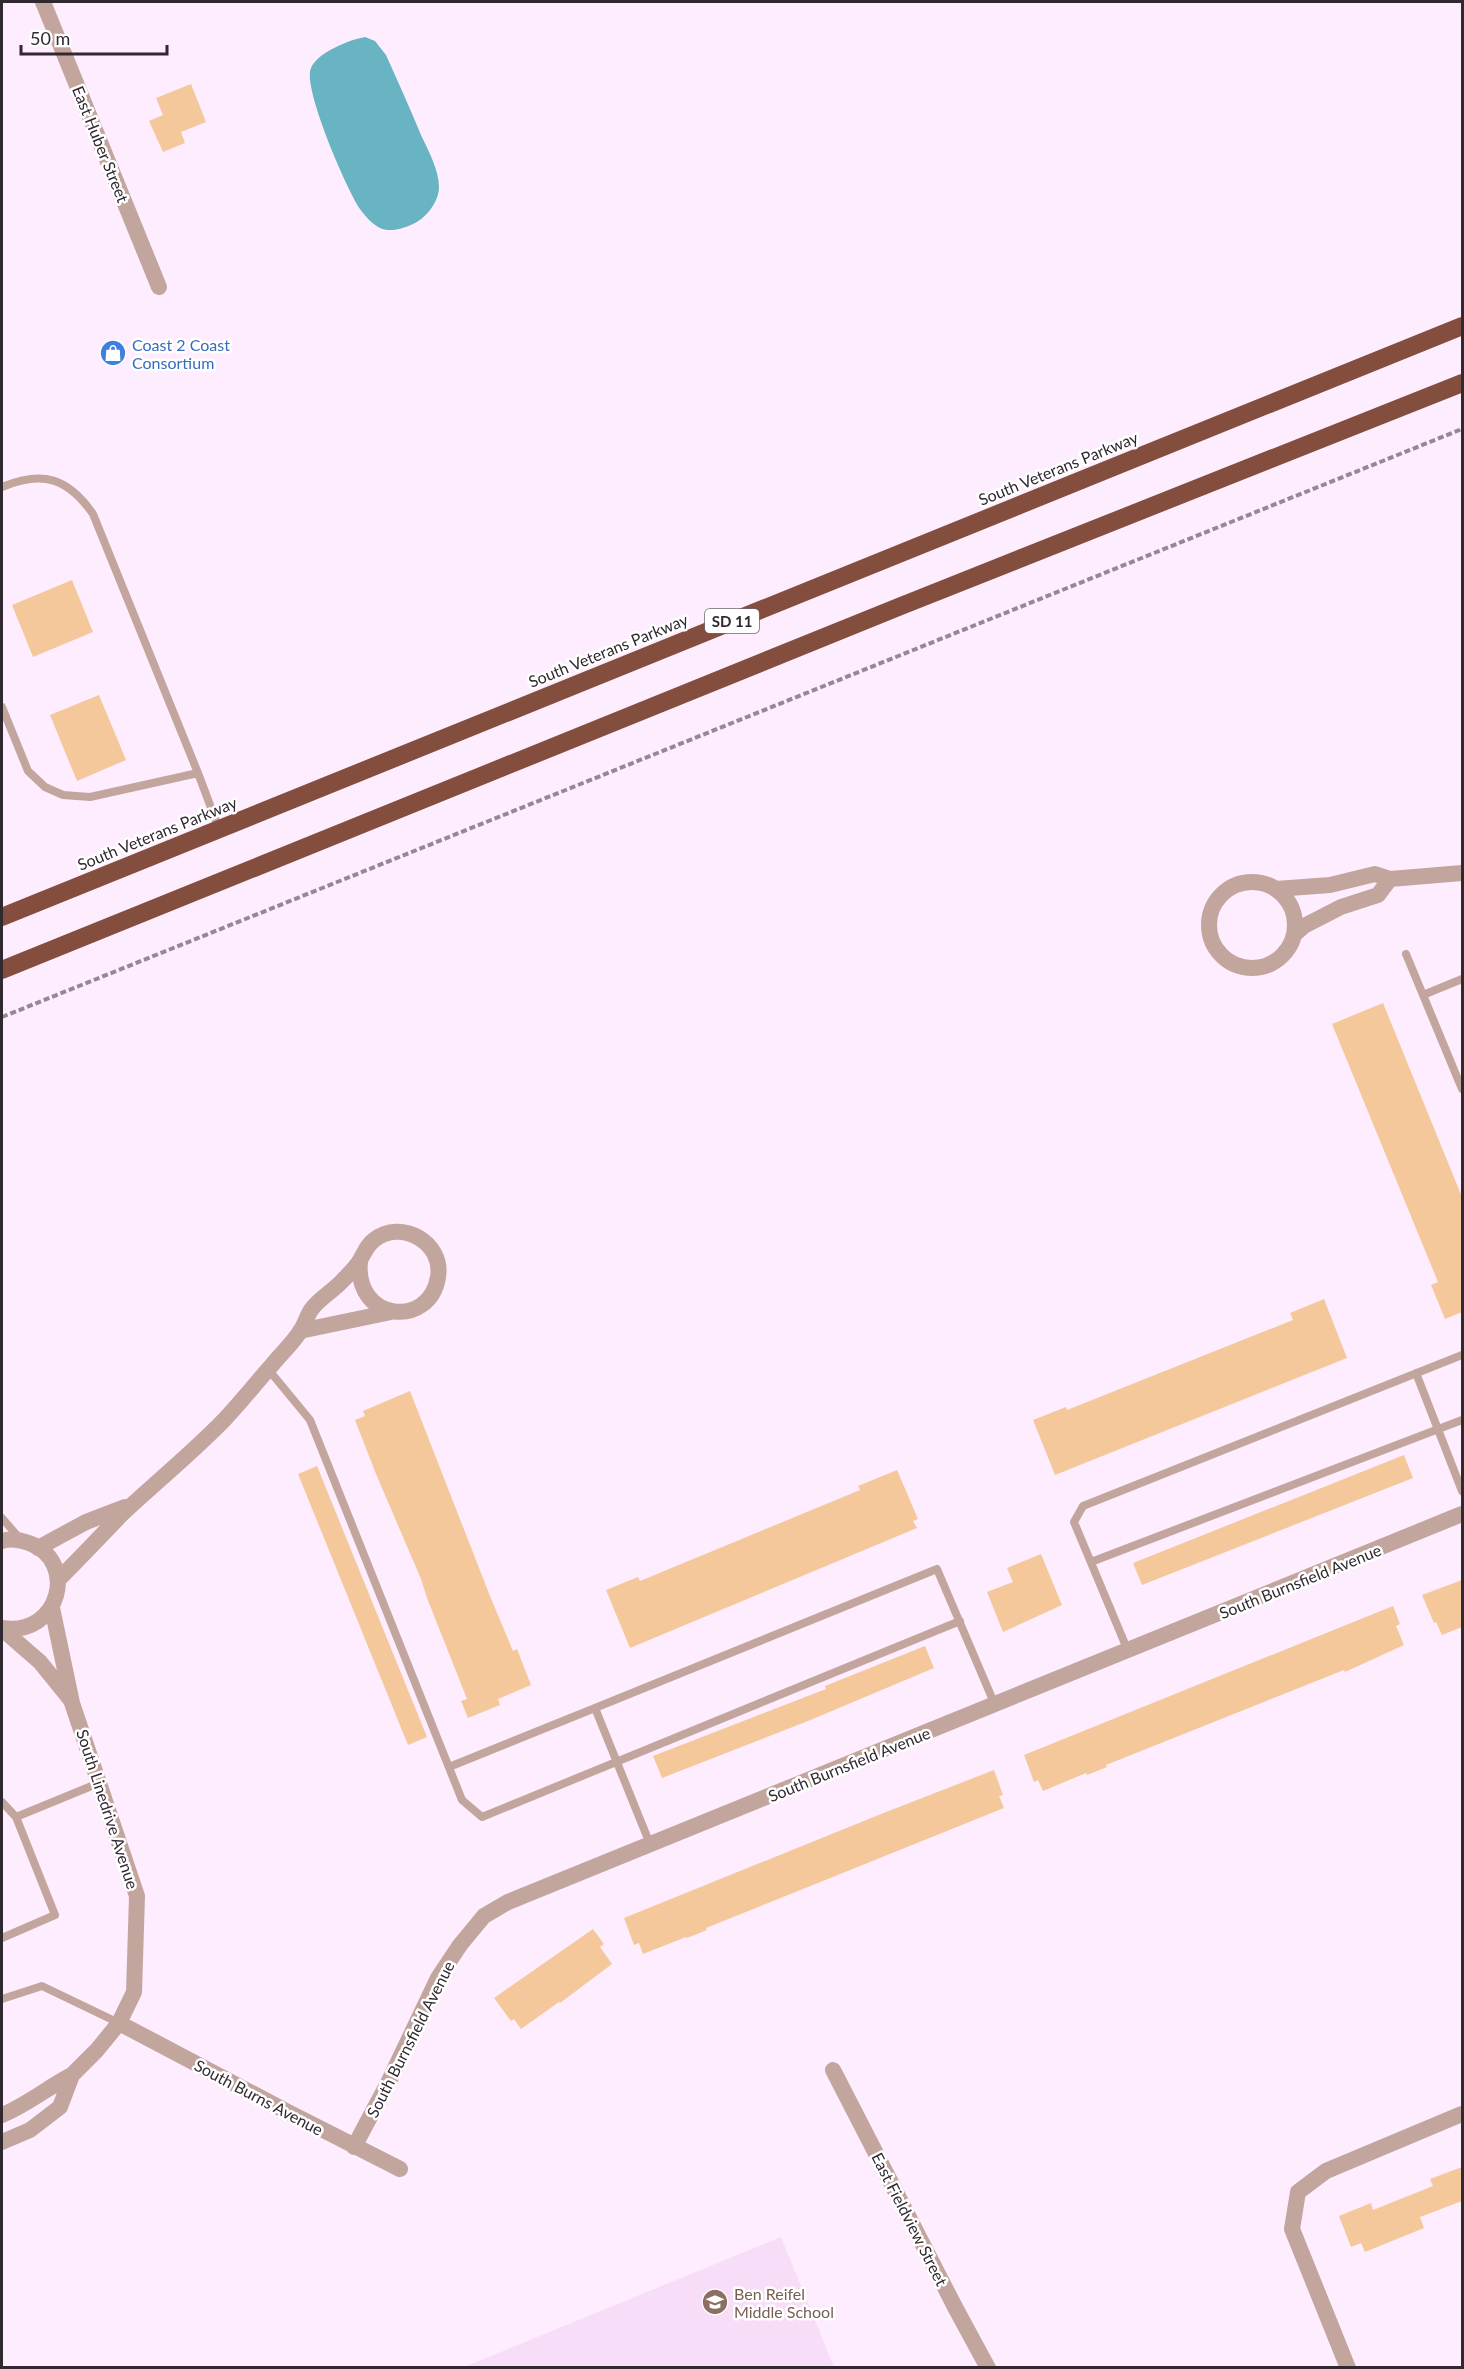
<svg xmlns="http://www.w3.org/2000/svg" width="1464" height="2369" viewBox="0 0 1464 2369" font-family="Lato,sans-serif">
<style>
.built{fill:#f7ddf7}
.water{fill:#69b4c3}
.building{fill:#f4c89a}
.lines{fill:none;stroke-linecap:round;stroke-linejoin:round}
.path{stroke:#948894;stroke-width:4;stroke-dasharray:6 3;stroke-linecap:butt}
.lane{stroke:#c2a69e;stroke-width:8}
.street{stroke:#c2a69e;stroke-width:16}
.highway{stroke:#844e3e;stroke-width:18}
.labels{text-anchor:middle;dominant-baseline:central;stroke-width:5;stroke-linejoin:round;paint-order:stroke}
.shield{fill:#fff;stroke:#6e696e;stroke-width:1.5}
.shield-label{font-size:15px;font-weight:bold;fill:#302930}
.street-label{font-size:16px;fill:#302930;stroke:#fff}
.shop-label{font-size:16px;fill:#366cbe;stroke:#fff;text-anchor:start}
.education-label{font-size:16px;fill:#785e54;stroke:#fff;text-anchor:start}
</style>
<rect width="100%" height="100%" fill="#feedfe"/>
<path class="built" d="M 781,2237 L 834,2367 L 464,2367 Z"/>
<path class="water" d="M 365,37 L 375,41 L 386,55 C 398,82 410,108 421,135 C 428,150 439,170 439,187 C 439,201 427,217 415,223 C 406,228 390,233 380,228 C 373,225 364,215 360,209 C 347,190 302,87 311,68 C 318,52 349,40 365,37 Z"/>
<path class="building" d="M 191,84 L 206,122 L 181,132 L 185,143 L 163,152 L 149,121 L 163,115 L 156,98 Z
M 72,580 L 93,632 L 33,657 L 12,605 Z
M 99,695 L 126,760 L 77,781 L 50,715 Z
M 1383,1003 L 1462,1197 L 1462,1312 L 1445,1319 L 1431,1285 L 1438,1282 L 1332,1024 Z
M 1324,1299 L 1347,1358 L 1055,1475 L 1033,1420 L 1066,1407 L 1067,1410 L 1293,1320 L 1290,1313 Z
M 410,1391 L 490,1596 L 513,1651 L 517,1649 L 531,1685 L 498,1699 L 500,1705 L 468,1718 L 461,1701 L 467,1699 L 427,1598 L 421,1579 L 376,1474 L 355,1420 L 365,1416 L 363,1411 Z
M 1404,1455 L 1413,1478 L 1142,1585 L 1133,1563 Z
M 317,1466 L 427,1737 L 408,1745 L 298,1474 Z
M 897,1470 L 918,1519 L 913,1521 L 917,1528 L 630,1648 L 606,1590 L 638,1577 L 640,1581 L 860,1490 L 858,1486 Z
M 1041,1554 L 1062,1605 L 1003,1632 L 987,1592 L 1013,1582 L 1007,1568 Z
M 1462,1580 L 1462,1627 L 1442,1635 L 1436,1622 L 1434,1623 L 1422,1595 Z
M 1393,1606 L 1400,1624 L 1396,1626 L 1404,1645 L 1345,1672 L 1344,1670 L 1106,1765 L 1107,1767 L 1087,1775 L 1086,1773 L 1043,1791 L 1038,1780 L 1034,1782 L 1024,1755 Z
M 925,1646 L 934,1668 L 808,1721 L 662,1778 L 653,1756 L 826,1689 L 825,1686 Z
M 994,1770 L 1003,1795 L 999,1796 L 1004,1808 L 706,1928 L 707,1930 L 687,1938 L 686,1937 L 643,1954 L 639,1943 L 634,1945 L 624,1918 L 881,1814 Z
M 593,1929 L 604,1944 L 600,1947 L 612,1964 L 560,2003 L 559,2002 L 521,2029 L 514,2019 L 511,2021 L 494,1998 Z
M 1462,2167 L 1462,2201 L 1420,2217 L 1424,2228 L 1365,2252 L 1361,2243 L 1351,2247 L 1339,2216 L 1371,2203 L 1373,2210 L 1433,2186 L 1430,2179 Z"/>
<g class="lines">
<path class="path" d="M 2,1017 L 1462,429"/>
<path class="lane" d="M 2,487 C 43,470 68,478 93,514 L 198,773 L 219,829
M 2,707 L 28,771 L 45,787 L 63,795 L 90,797 L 198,773
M 1406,954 L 1462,1089
M 1423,995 L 1462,979
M 268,1369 L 310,1420 L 462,1800 L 482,1817 L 960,1621
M 1416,1373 L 1462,1491
M 2,1518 L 21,1540
M 1091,1562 L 1462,1420
M 1128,1651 L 1074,1522 L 1083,1506 L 1462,1355
M 449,1767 L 595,1708
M 2,1802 L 16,1817 L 55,1915 L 2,1938
M 16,1817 L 99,1783
M 650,1844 L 595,1708 L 937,1569 L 995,1705
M 2,1999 L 42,1986 L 119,2023"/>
<path class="street" d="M 43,2 L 159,287
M1209 925a43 43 0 1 1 86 0a43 43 0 1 1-86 0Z
M 1276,889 L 1330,885 L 1375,874 L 1390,879 L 1462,873
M 1296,933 L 1304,926 L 1341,907 L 1378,895 L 1390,879
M 300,1331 L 391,1312
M 2,1541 C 10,1538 20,1540 29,1543 C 79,1561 60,1637 2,1628
M 38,1548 L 86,1522 L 125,1507
M 58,1580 C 79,1559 100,1537 121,1515 C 155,1483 192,1453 224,1420 C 241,1402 256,1383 272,1365 C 281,1354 293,1343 301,1330 C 305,1324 307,1316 311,1310 C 319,1298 335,1290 344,1279 C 349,1274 355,1268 359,1262 C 364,1254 366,1246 374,1240 C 401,1218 444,1243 438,1277 C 430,1329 354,1322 360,1261
M 52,1608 L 72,1703 L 137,1896 L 134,1992 L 119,2023 L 97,2050 L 72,2075
M 2,1629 L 40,1662 L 70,1699
M 119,2023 L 286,2111 L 400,2169
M 833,2070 L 956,2309 L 988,2368
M 2,2115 C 27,2105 48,2087 72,2075 L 60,2107 L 30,2130 L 2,2142
M 354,2147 L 388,2083 L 438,1978 L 460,1945 L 484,1916 L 508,1902 L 1462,1514
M 1348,2368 L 1292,2229 L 1298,2192 L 1326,2171 L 1462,2114"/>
<path class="highway" d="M 2,917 L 1462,326
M 2,970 L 901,606 L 1462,383"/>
</g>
<defs>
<g id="shop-disc" transform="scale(1.35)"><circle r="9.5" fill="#3f7fe0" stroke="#fff"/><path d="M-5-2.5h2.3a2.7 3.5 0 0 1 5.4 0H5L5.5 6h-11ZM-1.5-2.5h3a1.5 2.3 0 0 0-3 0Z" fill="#fff"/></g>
<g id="school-disc" transform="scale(1.35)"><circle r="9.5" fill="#8d6e63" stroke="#fff"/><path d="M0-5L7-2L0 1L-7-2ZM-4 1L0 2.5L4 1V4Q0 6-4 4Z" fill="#fff"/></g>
</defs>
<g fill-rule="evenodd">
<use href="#shop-disc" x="113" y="353"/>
<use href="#school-disc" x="715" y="2302"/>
</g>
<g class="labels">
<rect class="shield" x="705" y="609" width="54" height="24" rx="4.5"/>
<g class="shield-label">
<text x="732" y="621">SD 11</text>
</g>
<g class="street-label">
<text transform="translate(101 144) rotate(68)">East Huber Street</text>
<text transform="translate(1058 468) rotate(-22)">South Veterans Parkway</text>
<text transform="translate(608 650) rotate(-22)">South Veterans Parkway</text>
<text transform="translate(157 833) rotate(-22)">South Veterans Parkway</text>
<text transform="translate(1300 1581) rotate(-22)">South Burnsfield Avenue</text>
<text transform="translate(849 1764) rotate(-22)">South Burnsfield Avenue</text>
<text transform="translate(108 1809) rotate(72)">South Linedrive Avenue</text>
<text transform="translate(410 2039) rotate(-63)">South Burnsfield Avenue</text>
<text transform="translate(259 2097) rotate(28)">South Burns Avenue</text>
<text transform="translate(910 2219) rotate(63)">East Fieldview Street</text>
</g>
<g class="shop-label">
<text x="132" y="344">Coast 2 Coast<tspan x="132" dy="18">Consortium</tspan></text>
</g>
<g class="education-label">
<text x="734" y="2293">Ben Reifel<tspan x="734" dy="18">Middle School</tspan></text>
</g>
</g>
<rect width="1464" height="2369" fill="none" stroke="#302930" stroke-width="6"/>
<path d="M21 45v9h146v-9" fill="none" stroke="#302930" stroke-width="3"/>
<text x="30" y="45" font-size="18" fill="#302930" stroke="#ffffff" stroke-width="4.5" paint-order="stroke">50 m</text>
</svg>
